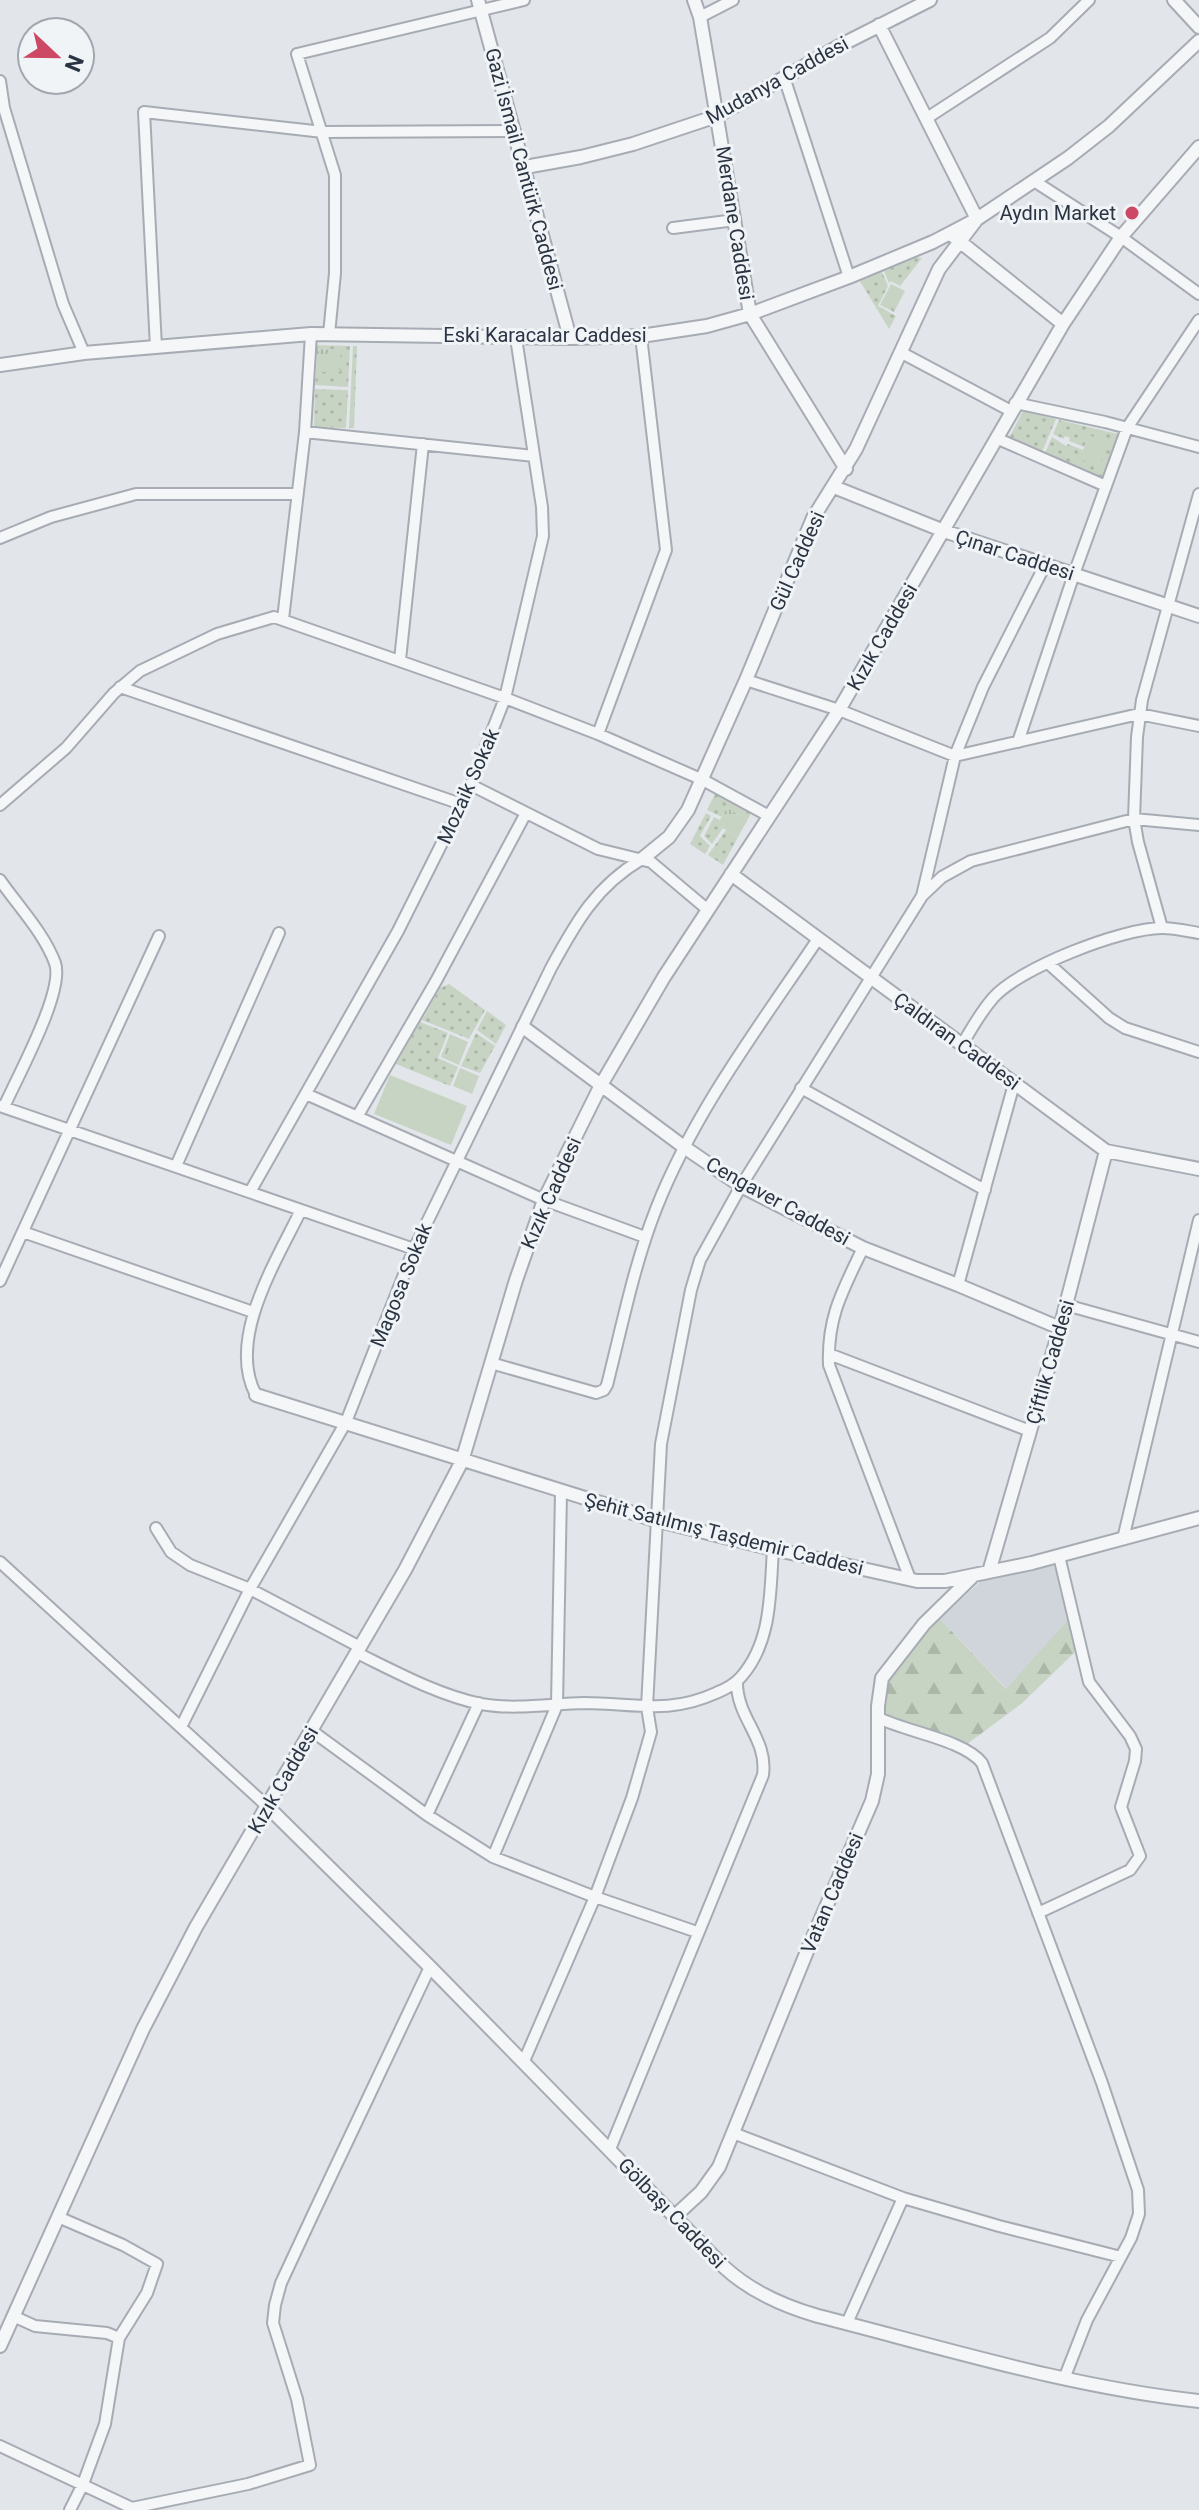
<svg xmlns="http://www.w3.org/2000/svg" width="1199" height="2510" viewBox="0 0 1199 2510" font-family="Roboto,sans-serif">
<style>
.built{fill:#d0d5dc}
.grass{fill:url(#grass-dots)}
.forest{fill:url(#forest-firs)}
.park{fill:url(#park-tufts)}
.pitch{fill:#c8d4c3}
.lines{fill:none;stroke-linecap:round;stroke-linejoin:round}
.minor-casing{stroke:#a7acb4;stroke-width:14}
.tertiary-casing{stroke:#a7acb4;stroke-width:16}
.minor{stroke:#f4f6f8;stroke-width:10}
.tertiary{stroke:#f4f6f8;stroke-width:12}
.poi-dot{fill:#cd4864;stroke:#f1f4f7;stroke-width:3}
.labels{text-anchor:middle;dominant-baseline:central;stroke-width:6;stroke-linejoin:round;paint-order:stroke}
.street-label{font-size:20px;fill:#2a3442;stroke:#f1f4f7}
.poi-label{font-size:20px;fill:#2a3442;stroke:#f1f4f7;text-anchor:end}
</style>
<defs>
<pattern id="grass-dots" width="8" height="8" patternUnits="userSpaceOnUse" patternTransform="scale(2)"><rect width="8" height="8" fill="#c8d4c3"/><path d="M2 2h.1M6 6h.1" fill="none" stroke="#acb7a9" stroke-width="1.8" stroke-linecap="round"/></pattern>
<pattern id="forest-firs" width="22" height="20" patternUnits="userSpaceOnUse" patternTransform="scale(2)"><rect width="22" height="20" fill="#c8d4c3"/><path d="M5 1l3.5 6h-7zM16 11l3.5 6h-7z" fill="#acb7a9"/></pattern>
<pattern id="park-tufts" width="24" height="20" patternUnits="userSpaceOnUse" patternTransform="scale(2)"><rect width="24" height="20" fill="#c8d4c3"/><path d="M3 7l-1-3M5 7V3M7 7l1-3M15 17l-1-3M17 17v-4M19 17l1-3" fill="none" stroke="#acb7a9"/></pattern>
</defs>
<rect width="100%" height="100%" fill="#e2e5ea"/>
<path class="built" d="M 1055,1565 L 1076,1651 L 1021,1704 L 940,1619 L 981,1581 Z"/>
<path class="grass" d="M 916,257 L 922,258 L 900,286 L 891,281 L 889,283 L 884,271 Z
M 882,272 L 888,286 L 878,306 L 896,316 L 889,329 L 860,281 Z
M 317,345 L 350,346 L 348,387 L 315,385 L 316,372 L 339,372 L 340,350 L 317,349 Z
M 353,346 L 357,346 L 354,428 L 349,428 Z
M 315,389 L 348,390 L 346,428 L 314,427 Z
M 1023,411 L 1056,419 L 1042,452 L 1009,438 Z
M 1059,420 L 1118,434 L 1102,477 L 1045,453 L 1052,437 L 1066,446 L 1068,444 L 1083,450 L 1080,460 L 1089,435 L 1084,447 L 1069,441 L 1070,438 L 1065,436 L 1064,439 L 1053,434 Z
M 715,794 L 751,813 L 748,819 L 727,808 L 722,817 L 707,810 Z
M 706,813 L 711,816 L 700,836 L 710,846 L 705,854 L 690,844 Z
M 714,817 L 720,820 L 718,825 L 723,828 L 712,844 L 704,836 Z
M 726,830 L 738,837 L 723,865 L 708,855 Z
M 449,984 L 485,1010 L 469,1039 L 422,1020 L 440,988 Z
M 487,1011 L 506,1025 L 496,1044 L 477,1030 Z
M 420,1022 L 448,1033 L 438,1058 L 458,1067 L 450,1086 L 396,1064 Z
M 476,1033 L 495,1046 L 480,1073 L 461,1066 Z"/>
<path class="forest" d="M 940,1619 L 1006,1689 L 1068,1620 L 1076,1651 L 1021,1704 L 967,1744 C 946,1738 920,1734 900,1724 C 851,1699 920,1641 940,1619 Z"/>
<path class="park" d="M 891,284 L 905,291 L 894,312 L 880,305 Z
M 317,349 L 341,350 L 340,372 L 316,372 Z
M 1089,435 L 1108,442 L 1099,467 L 1079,459 Z
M 727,808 L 748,819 L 738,837 L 717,825 Z
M 450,1034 L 468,1042 L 459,1065 L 441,1057 Z"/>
<path class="pitch" d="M 460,1068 L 479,1076 L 472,1094 L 453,1086 Z
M 390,1075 L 467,1106 L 451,1145 L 374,1114 Z"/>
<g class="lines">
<g class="minor-casing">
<path id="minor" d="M 700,17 L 733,0
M 784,77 L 849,277
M 0,81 L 4,108 L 63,304 L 84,353
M 927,118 L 1050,38 L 1089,0
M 1034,181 L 1121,237 L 1199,294
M 673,228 L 735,220
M 329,334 L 335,273 L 335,175 L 297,54 L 524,0
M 156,347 L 144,112 L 323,132 L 515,131
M 902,353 L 1011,411
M 1015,403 L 1105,422 L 1199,447
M 305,432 L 534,456
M 996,438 L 1106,486
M 0,538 L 51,517 L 136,494 L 297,494
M 283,619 L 305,432 L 311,334
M 400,660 L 423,444
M 746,680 L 839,710 L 955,756 L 1139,714 L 1199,726
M 120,687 L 461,804
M 598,734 L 666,550 L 641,336
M 1018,742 L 1074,574 L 1127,428 L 1199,320
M 471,785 L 598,849 L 651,862 L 708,910
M 0,805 L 66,748 L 114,693 L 140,671 L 217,634 L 274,617 L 505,698 L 598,734 L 703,780 L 769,816
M 0,880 C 18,906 44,933 55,963 C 65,991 17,1077 4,1107
M 923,895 L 942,877 L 971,861 L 1134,819 L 1199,825
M 1162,928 L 1138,842 L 1134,819 L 1137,737 L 1142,700 L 1199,494
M 1048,963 L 1109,1018 L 1125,1028 L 1199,1052
M 962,1045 C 971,1029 981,1012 993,998 C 1019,968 1122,928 1162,928 C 1174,928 1187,931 1199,933
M 801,1088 L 985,1190
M 306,1094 L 544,1200 L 645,1237
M 0,1106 L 414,1249
M 357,1117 L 436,981 L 526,813
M 176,1166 L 279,933
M 250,1192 L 398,931 L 471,785 L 505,698 L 543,536 L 542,507 L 516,338
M 23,1232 L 253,1312
M 863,1248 C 843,1290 827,1317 829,1365 L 910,1579
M 0,1281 L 159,936
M 958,1285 L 1014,1084
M 1066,1305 L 1199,1342
M 829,1354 L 1030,1431
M 491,1363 L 596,1393 L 604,1390 L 607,1385 C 622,1326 634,1265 656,1209 C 694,1112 760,1025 818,939
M 256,1395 C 226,1339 277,1260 301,1210
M 156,1528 L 171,1552 L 190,1565 L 250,1589 L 360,1647
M 1123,1539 L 1199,1220
M 0,1562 L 268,1807
M 357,1653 C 396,1672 438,1695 481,1704 C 515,1710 550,1704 584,1703 C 634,1703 668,1715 716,1693 C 726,1689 734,1685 741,1677 C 772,1642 770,1593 773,1549
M 879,1718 C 907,1732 964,1740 982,1763 L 1102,2083 L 1138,2190 L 1139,2214 L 1131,2238 L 1087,2320 L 1064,2379
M 181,1727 L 250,1589 L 346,1422 L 414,1249 L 551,968 C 576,922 596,886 642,859
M 312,1731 L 427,1815 L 493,1857 L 595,1897 L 697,1932
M 427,1815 L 479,1703
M 493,1857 L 557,1705 L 561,1492
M 1038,1913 L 1130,1870 L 1140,1856 L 1121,1807 L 1135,1761 L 1136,1749 L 1130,1736 L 1089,1682 L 1059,1556
M 524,2061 L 595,1897 L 632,1798 L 651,1732 L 647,1707 L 661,1444 L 691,1290 L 700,1260 L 741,1186 L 922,896 L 955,756 L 983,687 L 1045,565
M 733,2133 L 903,2198 L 999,2226 L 1121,2257
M 610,2149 L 763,1775 C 768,1738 736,1718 737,1681
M 58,2217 L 123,2245 L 157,2264 L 147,2293 L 119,2338 L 105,2424 L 83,2484 L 70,2510
M 13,2316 L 35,2326 L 107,2333 L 119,2338
M 847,2323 L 903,2198
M 0,2446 L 132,2508 L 248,2484 L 310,2465 L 297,2399 L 273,2323 L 275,2305 L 281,2283 L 315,2210 L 430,1967"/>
</g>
<g class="tertiary-casing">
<path id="tertiary" d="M 478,0 L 570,338
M 694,0 L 700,17 L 750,314 L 846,469
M 1174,0 L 1199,27
M 525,167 L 581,157 L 633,144 L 717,116 L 843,44 L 930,0
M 953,236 L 1063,324
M 0,365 L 84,353 L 311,334 L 570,338 L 641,336 L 707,326 L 750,314 L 849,277 L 933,242 L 977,219 L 1068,158 L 1109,126 L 1199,41
M 834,487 L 944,531 L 1199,616
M 642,859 L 669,837 L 688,810 L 746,680 L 813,518 L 856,449 L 939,269 L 977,219 L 879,25
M 731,874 L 1106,1151 L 1199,1169
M 523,1027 L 684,1147 L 741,1186 L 863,1248 L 958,1285 L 1060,1328
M 256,1395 L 655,1520 L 773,1549 L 917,1581 L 945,1581 L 1032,1563 L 1199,1518
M 989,1572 L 1060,1328 L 1106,1151
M 268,1807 L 430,1967 L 724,2267 C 751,2292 783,2306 818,2316 C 944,2348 1069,2387 1199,2401
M 675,2216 L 701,2192 L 719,2167 L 810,1944 L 872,1801 L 878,1774 L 878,1706 L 882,1678 L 924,1624 L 972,1577
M 0,2346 L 143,2029 L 196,1927 L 405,1570 L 462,1461 L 516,1280 L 544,1200 L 601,1085 L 664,977 L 839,710 L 1063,324 L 1121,237 L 1199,147"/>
</g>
<use href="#minor" class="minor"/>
<use href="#tertiary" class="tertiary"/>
</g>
<circle class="poi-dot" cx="1132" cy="213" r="8"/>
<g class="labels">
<g class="street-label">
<text transform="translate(777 80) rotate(-29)">Mudanya Caddesi</text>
<text transform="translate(524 169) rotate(75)">Gazi İsmail Cantürk Caddesi</text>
<text transform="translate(735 223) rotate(81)">Merdane Caddesi</text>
<text x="545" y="335">Eski Karacalar Caddesi</text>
<text transform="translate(1015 555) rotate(18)">Çınar Caddesi</text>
<text transform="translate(797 561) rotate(-66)">Gül Caddesi</text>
<text transform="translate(882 637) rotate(-60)">Kızık Caddesi</text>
<text transform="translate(468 786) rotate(-66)">Mozaik Sokak</text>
<text transform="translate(957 1041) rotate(36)">Çaldıran Caddesi</text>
<text transform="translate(551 1193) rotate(-66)">Kızık Caddesi</text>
<text transform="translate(778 1201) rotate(29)">Cengaver Caddesi</text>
<text transform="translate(401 1285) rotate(-68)">Magosa Sokak</text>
<text transform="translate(1050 1362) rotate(-74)">Çiftlik Caddesi</text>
<text transform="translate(724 1534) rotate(14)">Şehit Satılmış Taşdemir Caddesi</text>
<text transform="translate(283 1780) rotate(-60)">Kızık Caddesi</text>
<text transform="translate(832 1893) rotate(-67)">Vatan Caddesi</text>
<text transform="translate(672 2213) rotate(46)">Gölbaşı Caddesi</text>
</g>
<g class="poi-label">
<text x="1116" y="213">Aydın Market</text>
</g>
</g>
<g transform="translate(56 56) rotate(112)"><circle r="38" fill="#f1f4f7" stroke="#a1a7af" stroke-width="2"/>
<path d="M0-6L14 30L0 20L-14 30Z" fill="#cd4864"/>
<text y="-12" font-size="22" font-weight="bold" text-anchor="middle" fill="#2a3442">N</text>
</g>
</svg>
